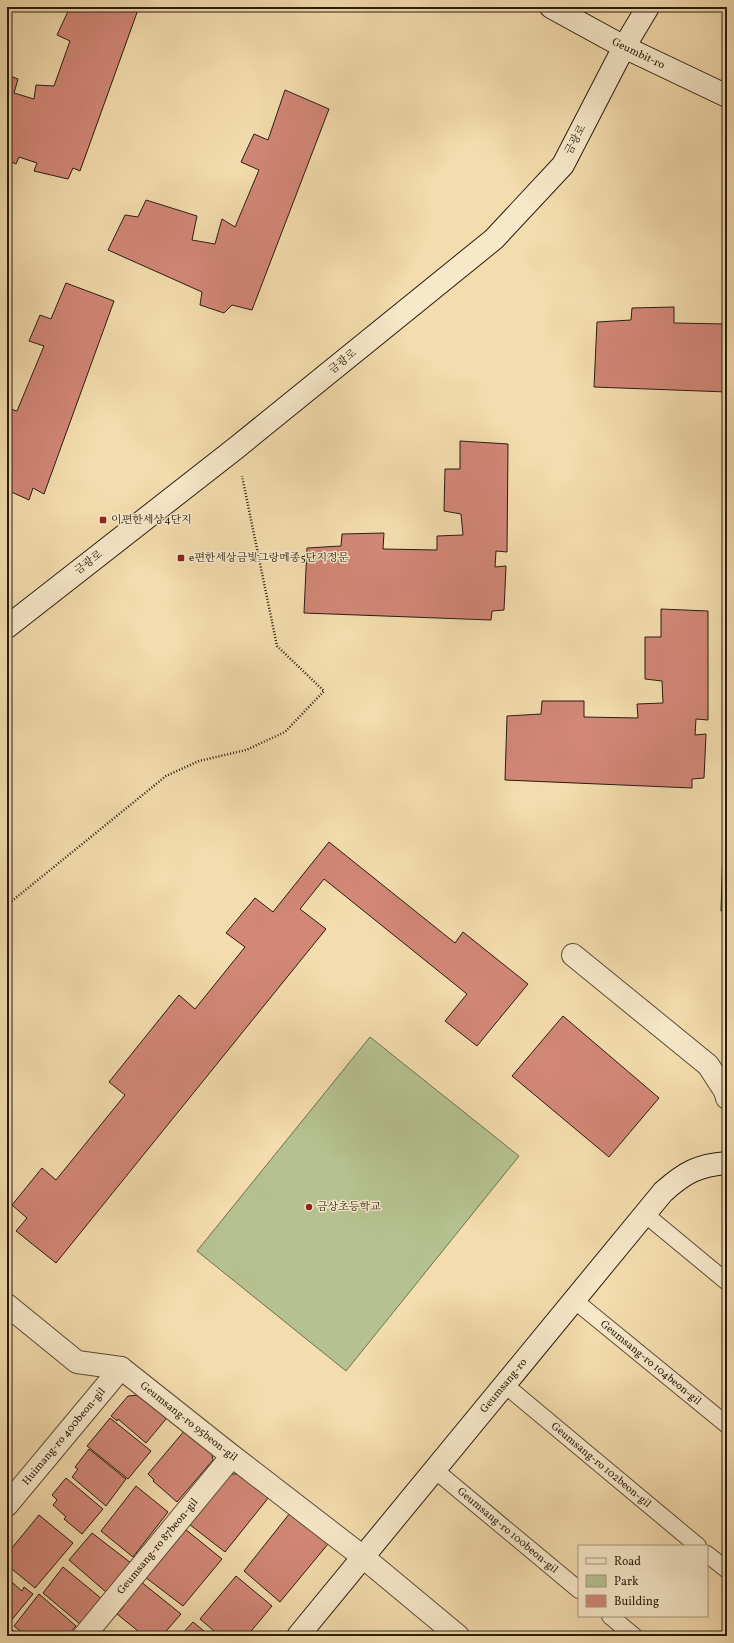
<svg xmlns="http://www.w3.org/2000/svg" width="734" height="1643" viewBox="0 0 734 1643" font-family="Vollkorn,'Noto Serif KR',serif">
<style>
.green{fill:#b5c28f;stroke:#6f6f50}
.building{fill:#d28777;stroke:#291c10}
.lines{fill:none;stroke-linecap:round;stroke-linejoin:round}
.lane-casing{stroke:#5c4c37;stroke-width:18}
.street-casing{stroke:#5c4c37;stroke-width:24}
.secondary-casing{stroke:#291c10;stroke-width:24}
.path{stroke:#291c10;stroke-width:2.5;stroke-dasharray:1 2;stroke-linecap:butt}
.lane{stroke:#f7e8ca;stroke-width:16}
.street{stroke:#f7e8ca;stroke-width:22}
.secondary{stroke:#f7e8ca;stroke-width:22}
.poi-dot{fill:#8f2418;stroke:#f7e8ca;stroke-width:1.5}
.labels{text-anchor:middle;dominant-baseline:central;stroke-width:3;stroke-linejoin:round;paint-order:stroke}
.street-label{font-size:11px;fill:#291c10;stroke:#f7e8ca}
.poi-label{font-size:11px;fill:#291c10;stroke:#f7e8ca;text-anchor:start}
</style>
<rect width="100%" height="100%" fill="#f3dcad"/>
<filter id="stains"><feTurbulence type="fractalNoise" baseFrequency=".005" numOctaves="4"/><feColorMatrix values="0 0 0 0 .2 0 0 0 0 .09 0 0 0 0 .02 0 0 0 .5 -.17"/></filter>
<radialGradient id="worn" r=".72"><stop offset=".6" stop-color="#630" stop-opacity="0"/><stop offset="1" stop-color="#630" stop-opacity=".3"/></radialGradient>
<path class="green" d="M 370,1037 L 519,1156 L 346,1371 L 197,1251 Z"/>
<path class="building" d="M 70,7 L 139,7 L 80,171 L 73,168 L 68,179 L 34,171 L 37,163 L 19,157 L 16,164 L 7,160 L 7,75 L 18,79 L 14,93 L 34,99 L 36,85 L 54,86 L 70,41 L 57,35 Z
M 285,90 L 329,109 L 252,310 L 232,305 L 224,313 L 200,305 L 202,292 L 108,250 L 125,215 L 138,217 L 146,200 L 197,216 L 192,240 L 215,244 L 222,219 L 235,227 L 259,170 L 241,162 L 254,134 L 268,140 Z
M 66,283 L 114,301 L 44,494 L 33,488 L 29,500 L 7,490 L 7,408 L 17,411 L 44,346 L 29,341 L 40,315 L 51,319 Z
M 674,307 L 674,323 L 727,324 L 727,392 L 594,387 L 597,322 L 631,320 L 632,308 Z
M 460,441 L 508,444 L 507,552 L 496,551 L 495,567 L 506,566 L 504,610 L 492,611 L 491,620 L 304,613 L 307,548 L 341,546 L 342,534 L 384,533 L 383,549 L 437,550 L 437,536 L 463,535 L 461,514 L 444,511 L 445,469 L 460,469 Z
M 661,609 L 708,611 L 708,720 L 696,719 L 695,735 L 706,734 L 704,778 L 692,779 L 692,788 L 505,780 L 507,716 L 541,714 L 542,701 L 584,701 L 584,717 L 638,718 L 637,704 L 663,703 L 662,681 L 645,679 L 645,637 L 661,637 Z
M 329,842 L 455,943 L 463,932 L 528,984 L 477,1046 L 445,1021 L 467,994 L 324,879 L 300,909 L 326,929 L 56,1263 L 16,1231 L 27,1218 L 12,1205 L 42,1168 L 56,1180 L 125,1095 L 109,1082 L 179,995 L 195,1009 L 245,947 L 226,933 L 255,898 L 273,912 Z
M 723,846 L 727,846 L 727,911 L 721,911 Z
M 563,1016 L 659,1098 L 609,1157 L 512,1076 Z
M 150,1394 L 171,1413 L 146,1443 L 118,1419 L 117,1421 L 111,1416 L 128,1396 Z
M 110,1418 L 151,1451 L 128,1479 L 87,1446 Z
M 185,1430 L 211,1450 L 213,1460 L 177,1502 L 153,1481 L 154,1480 L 148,1474 Z
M 89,1449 L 126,1479 L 106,1506 L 72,1477 L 78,1469 L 75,1467 Z
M 229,1474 L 240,1474 L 269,1497 L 225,1552 L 189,1524 Z
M 66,1478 L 103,1509 L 82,1534 L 64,1519 L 66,1517 L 53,1505 L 57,1500 L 52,1495 Z
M 136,1486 L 168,1512 L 133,1557 L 101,1531 Z
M 290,1513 L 328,1544 L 280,1602 L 244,1571 Z
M 39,1515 L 73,1543 L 35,1588 L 7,1565 L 7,1554 Z
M 185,1529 L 222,1559 L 183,1606 L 145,1577 Z
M 92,1533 L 131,1563 L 106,1592 L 69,1560 Z
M 63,1567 L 102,1599 L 80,1624 L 43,1593 Z
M 236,1576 L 272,1606 L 247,1636 L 220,1636 L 200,1619 Z
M 7,1578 L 22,1591 L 24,1587 L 33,1594 L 9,1623 L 7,1621 Z
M 140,1581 L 181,1614 L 162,1636 L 144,1636 L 117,1614 L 124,1606 L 121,1604 Z
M 39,1594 L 76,1626 L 67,1636 L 26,1636 L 14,1626 Z
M 193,1622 L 210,1636 L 180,1636 Z
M 12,1630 L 19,1636 L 7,1636 Z"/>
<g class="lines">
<g class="lane-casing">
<g id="lane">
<path d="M 646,1215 L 727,1282"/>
<path id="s1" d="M 574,1300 L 727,1425"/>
<path id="s2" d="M 505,1385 L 698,1546"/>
<path id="s3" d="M 436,1471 L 579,1590"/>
<path d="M 707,1554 L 727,1570"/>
<path d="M 610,1616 L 634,1636"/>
</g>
</g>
<g class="street-casing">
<g id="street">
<path d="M 573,955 L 708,1065 L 725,1091 L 727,1098"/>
<path id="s4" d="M 7,1305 L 77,1362 L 121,1368 L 232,1456 L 363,1557 L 458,1636"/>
<path id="s5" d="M 7,1505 L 121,1368"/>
<path id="s6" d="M 84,1636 L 232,1456"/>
</g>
</g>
<g class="secondary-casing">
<g id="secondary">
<path id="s7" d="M 551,7 L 624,47 L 727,96"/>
<path d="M 7,627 L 236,448 L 494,239 L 563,165 L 624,47 L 648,7"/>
<path id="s8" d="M 298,1636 L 663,1192 C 684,1173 698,1165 727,1163"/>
</g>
</g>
<path class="path" d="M 7,905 L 166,776 L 199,761 L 246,750 L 285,732 L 324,691 L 277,646 L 242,476"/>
<use href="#lane" class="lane"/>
<use href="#street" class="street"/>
<use href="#secondary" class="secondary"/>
</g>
<g class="poi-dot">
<rect x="99" y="516" width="8" height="8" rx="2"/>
<rect x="177" y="554" width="8" height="8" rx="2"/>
<circle cx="309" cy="1207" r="4"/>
</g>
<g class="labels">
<g class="street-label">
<text stroke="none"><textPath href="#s7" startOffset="99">Geumbit-ro</textPath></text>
<text transform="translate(576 140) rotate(-62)">금광로</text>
<text transform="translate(343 362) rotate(-39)">금광로</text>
<text transform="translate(89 563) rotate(-38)">금광로</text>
<text stroke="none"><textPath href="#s1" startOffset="99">Geumsang-ro 104beon-gil</textPath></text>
<text stroke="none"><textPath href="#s8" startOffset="324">Geumsang-ro</textPath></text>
<text stroke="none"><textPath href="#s4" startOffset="221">Geumsang-ro 95beon-gil</textPath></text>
<text stroke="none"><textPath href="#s5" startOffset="89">Huimang-ro 400beon-gil</textPath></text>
<text stroke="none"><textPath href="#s2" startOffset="125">Geumsang-ro 102beon-gil</textPath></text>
<text stroke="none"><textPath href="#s3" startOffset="93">Geumsang-ro 100beon-gil</textPath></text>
<text stroke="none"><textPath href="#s6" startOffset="116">Geumsang-ro 87beon-gil</textPath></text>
</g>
<g class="poi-label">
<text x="111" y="520">이편한세상4단지</text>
<text x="189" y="558">e편한세상금빛그랑메종5단지정문</text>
<text x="317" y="1207">금상초등학교</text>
</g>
</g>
<rect width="734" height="1643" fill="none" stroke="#f3dcad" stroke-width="24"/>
<rect x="8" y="8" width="718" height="1627" fill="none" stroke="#291c10" stroke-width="2"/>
<rect x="12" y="12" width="710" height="1619" fill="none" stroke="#291c10"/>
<rect x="578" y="1545" width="130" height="72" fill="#f7e8ca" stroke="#a59680"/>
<rect x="586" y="1558" width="20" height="6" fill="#f7e8ca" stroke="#a59680"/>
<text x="614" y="1565" font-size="12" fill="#291c10">Road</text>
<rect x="586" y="1575" width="20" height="12" fill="#b5c28f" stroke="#a59680"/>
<text x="614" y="1585" font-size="12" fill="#291c10">Park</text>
<rect x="586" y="1595" width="20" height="12" fill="#d28777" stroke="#a59680"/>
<text x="614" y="1605" font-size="12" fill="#291c10">Building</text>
<rect width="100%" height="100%" filter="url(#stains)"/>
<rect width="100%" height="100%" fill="url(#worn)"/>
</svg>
